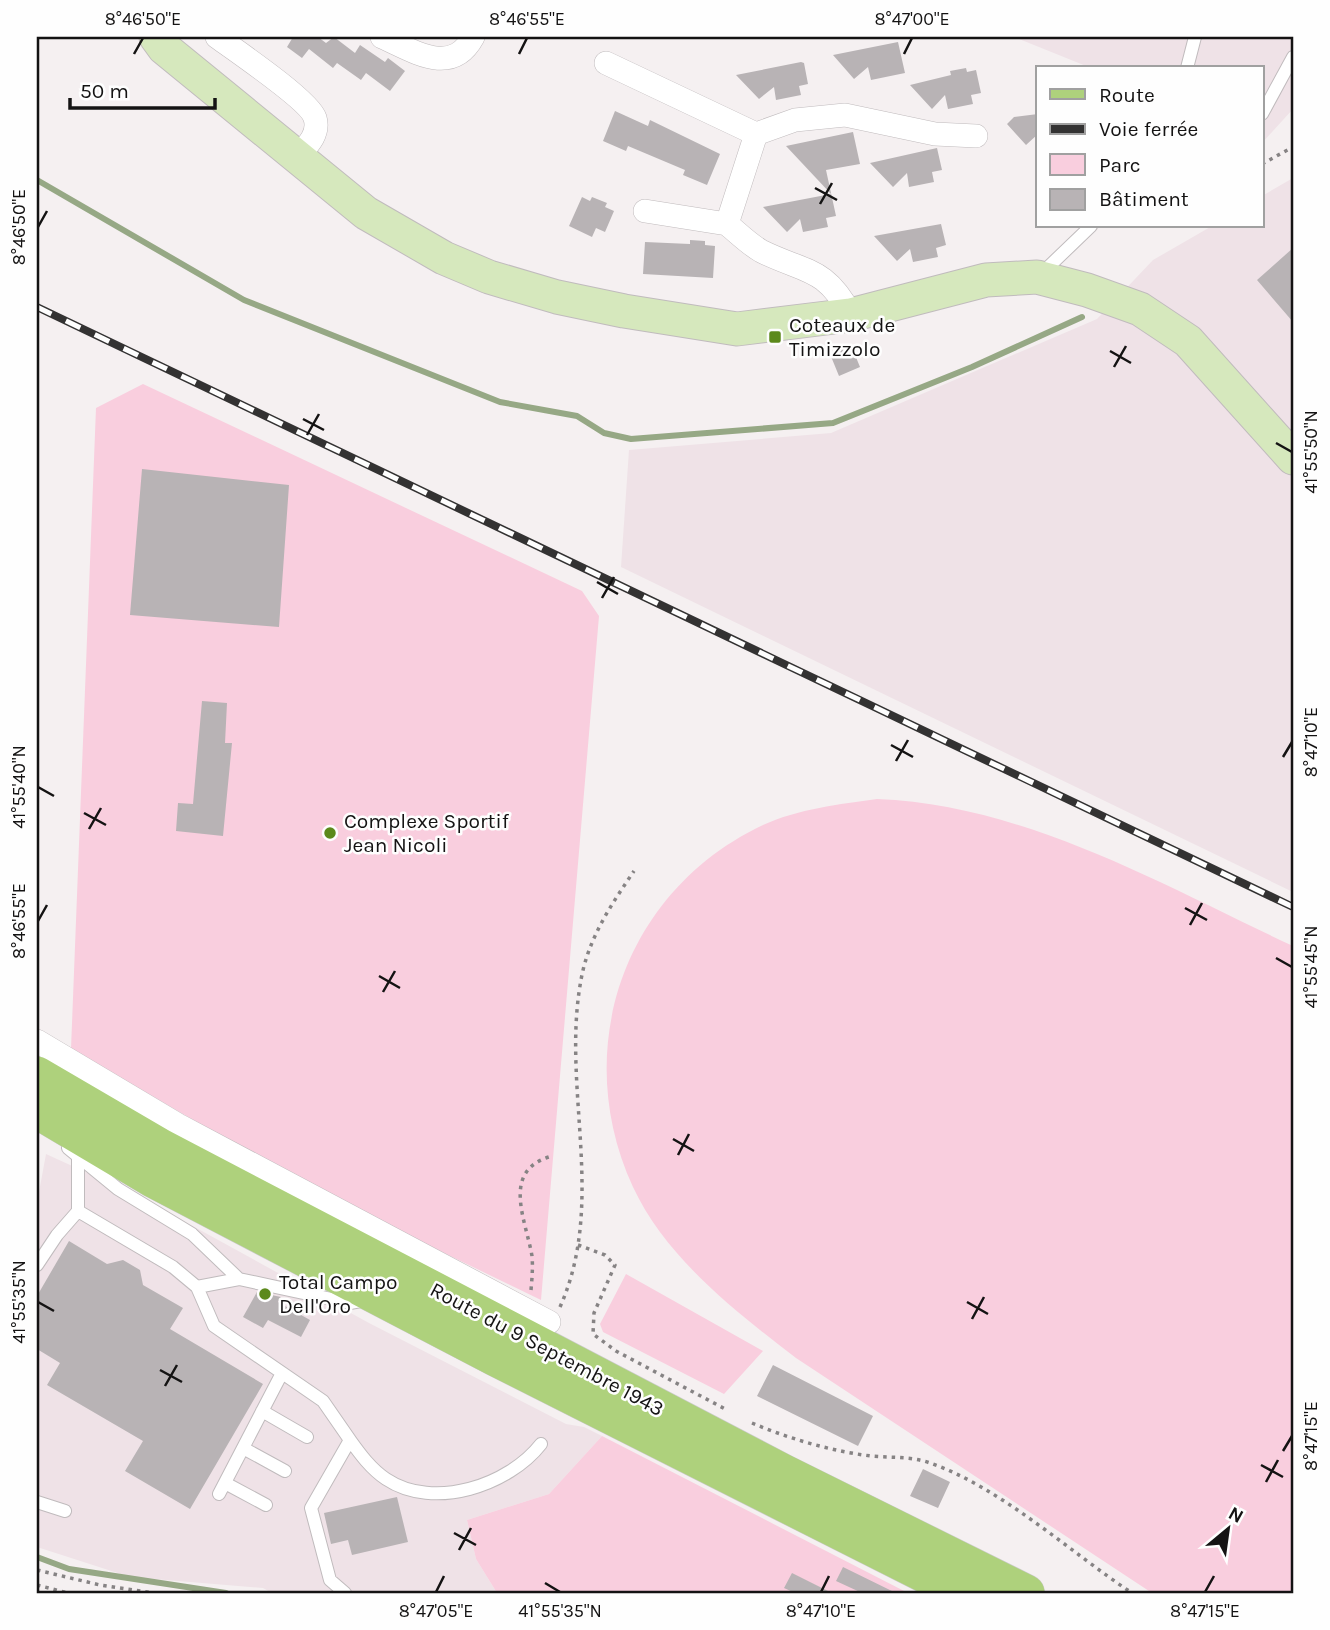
<svg xmlns="http://www.w3.org/2000/svg" width="1330" height="1630" viewBox="0 0 1330 1630" font-family="Karla,sans-serif">
<style>
.built{fill:#efe2e7}
.green{fill:#f9cede}
.lines{fill:none;stroke-linecap:round;stroke-linejoin:round}
.stream{stroke:#96a885;stroke-width:6}
.building{fill:#b8b3b5}
.lane-casing{stroke:#c0bbbd;stroke-width:14}
.street-casing{stroke:#c0bbbd;stroke-width:24}
.secondary-casing{stroke:#c0bbbd;stroke-width:35}
.primary-casing{stroke:#cbcbcb;stroke-width:38}
.path{stroke:#868384;stroke-width:3.5;stroke-dasharray:3.5 5;stroke-linecap:butt}
.lane{stroke:#fff;stroke-width:12}
.street{stroke:#fff;stroke-width:23}
.secondary{stroke:#d6e8bd;stroke-width:33}
.primary{stroke:#aed17c;stroke-width:37}
.rail-casing{stroke:#333232;stroke-width:8}
.rail{stroke:#fefefe;stroke-width:5;stroke-dasharray:16;stroke-linecap:butt}
.ticks{fill:none;stroke:#141313;stroke-width:2.5}
.poi-dot{fill:#5c891b;stroke:#fefefe;stroke-width:2.5}
.labels{text-anchor:middle;dominant-baseline:central;stroke-width:5;stroke-linejoin:round;paint-order:stroke}
.poi-label{font-size:21px;fill:#141313;stroke:#fefefe;text-anchor:start}
.street-label{font-size:21px;fill:#141313;stroke:#fefefe}
.neatline{fill:none;stroke:#141313;stroke-width:2.5}
.ticks-label{font-size:18px;text-anchor:middle;fill:#141313}
</style>
<rect width="100%" height="100%" fill="#f5f0f1"/>
<path class="built" d="M 1014,37 L 1293,37 L 1293,109 L 1262,143 L 1262,68 L 1091,68 Z
M 1293,178 L 1293,892 L 621,567 L 629,450 L 831,433 L 1097,319 L 1153,260 L 1212,226 L 1262,226 L 1262,196 Z
M 46,1154 L 138,1196 L 369,1323 L 566,1424 L 584,1427 L 602,1436 L 549,1494 L 467,1520 L 476,1559 L 497,1593 L 272,1593 L 263,1588 L 130,1577 L 37,1547 L 37,1203 Z"/>
<path class="green" d="M 143,384 L 582,591 L 599,616 L 541,1300 L 312,1189 L 71,1049 L 96,408 Z
M 877,799 C 1026,805 1160,884 1293,946 L 1293,1593 L 1152,1593 L 796,1358 C 736,1312 666,1258 633,1187 C 569,1048 625,890 763,825 C 798,809 840,804 877,799 Z
M 626,1274 L 763,1351 L 724,1394 L 603,1332 L 600,1324 Z
M 602,1436 L 908,1593 L 497,1593 L 476,1559 L 467,1520 L 549,1494 Z"/>
<g class="lines">
<path class="stream" d="M 37,180 L 244,300 L 500,402 L 577,416 L 604,433 L 631,439 L 833,423 L 972,367 L 1082,317
M 37,1557 L 69,1569 L 226,1593"/>
</g>
<path class="building" d="M 293,37 L 318,37 L 326,43 L 334,37 L 355,53 L 360,45 L 385,62 L 388,58 L 405,71 L 390,91 L 366,73 L 361,80 L 337,63 L 333,68 L 309,49 L 302,58 L 287,47 Z
M 898,42 L 905,73 L 871,80 L 868,67 L 854,79 L 833,55 Z
M 801,62 L 804,63 L 808,84 L 799,86 L 801,95 L 776,100 L 774,87 L 759,99 L 736,75 Z
M 966,68 L 967,72 L 976,70 L 981,93 L 971,95 L 973,104 L 948,109 L 945,95 L 932,109 L 910,85 L 951,75 L 950,71 Z
M 615,111 L 648,126 L 650,120 L 720,154 L 707,185 L 683,175 L 685,170 L 628,146 L 626,151 L 603,141 Z
M 1038,114 L 1038,134 L 1026,145 L 1007,124 L 1014,117 Z
M 853,132 L 860,164 L 826,170 L 836,216 L 826,218 L 828,227 L 803,232 L 800,219 L 787,232 L 763,207 L 831,194 L 786,146 Z
M 937,148 L 942,170 L 932,172 L 934,182 L 909,187 L 907,173 L 893,187 L 870,163 Z
M 582,197 L 590,201 L 592,197 L 607,203 L 605,207 L 614,211 L 605,232 L 596,228 L 592,237 L 569,226 Z
M 941,224 L 946,245 L 936,248 L 938,257 L 913,262 L 910,249 L 897,261 L 874,236 Z
M 690,240 L 705,241 L 705,245 L 715,246 L 713,278 L 643,274 L 645,242 L 690,244 Z
M 1293,248 L 1293,322 L 1257,280 Z
M 851,345 L 860,367 L 839,376 L 830,354 Z
M 142,469 L 289,485 L 279,627 L 130,615 Z
M 202,701 L 227,703 L 225,743 L 232,743 L 223,836 L 176,831 L 178,803 L 193,804 Z
M 69,1241 L 107,1264 L 123,1260 L 140,1270 L 143,1285 L 183,1308 L 170,1329 L 263,1384 L 190,1509 L 125,1471 L 143,1441 L 47,1385 L 60,1363 L 37,1349 L 37,1296 Z
M 257,1292 L 281,1297 L 278,1302 L 310,1320 L 301,1337 L 268,1320 L 263,1328 L 243,1317 Z
M 773,1365 L 873,1416 L 858,1446 L 757,1396 Z
M 923,1469 L 950,1482 L 938,1508 L 910,1496 Z
M 397,1497 L 408,1542 L 352,1555 L 348,1540 L 331,1544 L 324,1513 Z
M 843,1567 L 896,1593 L 862,1593 L 836,1581 Z
M 792,1573 L 832,1593 L 795,1593 L 784,1588 Z"/>
<g class="lines">
<g class="lane-casing">
<path id="lane" d="M 1187,68 L 1195,37
M 1262,114 L 1293,57
M 1040,275 L 1091,226
M 68,1148 L 118,1189 L 192,1234 L 239,1279 L 350,1303 L 366,1300
M 78,1155 L 78,1211 L 173,1267 L 197,1287 L 239,1279
M 37,1265 L 57,1235 L 78,1211
M 197,1287 L 214,1326 L 323,1401 L 350,1440 L 311,1508 L 330,1580 L 345,1593
M 262,1411 L 307,1437
M 350,1440 C 360,1454 371,1469 386,1479 C 434,1511 509,1485 541,1444
M 243,1448 L 285,1471
M 225,1483 L 266,1505
M 219,1494 L 282,1373
M 37,1502 L 65,1511"/>
</g>
<g class="street-casing">
<path id="street" d="M 217,37 C 235,50 310,101 315,118 C 320,134 307,146 297,157
M 382,37 C 414,51 451,77 473,37
M 606,63 L 756,134
M 645,211 L 727,224
M 851,315 C 825,266 805,273 761,251 C 749,244 738,233 727,224 L 756,134 L 795,120 L 845,115 L 935,134 L 976,136
M 37,1041 L 178,1125 L 549,1322"/>
</g>
<g class="secondary-casing">
<path id="secondary" d="M 156,37 L 164,48 L 366,213 L 444,258 L 489,277 L 557,297 L 624,311 L 737,329 L 851,315 L 986,280 L 1037,277 L 1087,290 L 1140,309 L 1188,341 L 1293,458"/>
</g>
<g class="primary-casing">
<path id="primary" d="M 37,1075 L 162,1148 L 784,1473 L 1026,1593
M 37,1110 L 153,1179 L 496,1358 L 962,1593"/>
</g>
<path class="path" d="M 1262,164 L 1293,147
M 578,1245 L 605,1255 L 615,1265 L 594,1313 L 593,1334 L 616,1351 L 727,1410
M 531,1290 C 532,1278 533,1268 532,1256 C 526,1220 500,1170 552,1156
M 560,1307 C 607,1202 561,1087 581,980 C 588,939 611,905 634,871
M 752,1423 C 790,1439 831,1451 871,1456 C 891,1458 911,1456 930,1463 C 1000,1487 1070,1552 1132,1593
M 37,1570 L 100,1585 L 153,1593
M 37,1585 L 68,1593"/>
<use href="#lane" class="lane"/>
<use href="#street" class="street"/>
<use href="#secondary" class="secondary"/>
<use href="#primary" class="primary"/>
<g class="rail-casing">
<path id="rail" d="M 37,307 L 1293,907"/>
</g>
<use href="#rail" class="rail"/>
</g>
<path class="ticks" d="M 134,54 L 143,38M 519,54 L 527,38M 904,54 L 912,38M 815,188 L 837,200M 820,204 L 832,183M 38,227 L 47,211M 1110,351 L 1131,363M 1114,367 L 1126,346M 303,419 L 324,430M 307,435 L 319,414M 1276,443 L 1292,452M 597,582 L 618,594M 602,598 L 614,577M 891,745 L 913,757M 1283,757 L 1292,742M 896,761 L 908,740M 38,787 L 54,796M 84,813 L 106,825M 89,829 L 101,808M 1185,908 L 1207,920M 38,921 L 47,905M 1190,925 L 1202,903M 1276,958 L 1292,967M 379,976 L 400,988M 383,992 L 395,971M 673,1139 L 694,1151M 678,1155 L 689,1134M 38,1302 L 54,1311M 967,1302 L 988,1314M 972,1319 L 984,1297M 160,1370 L 182,1382M 165,1386 L 177,1365M 1283,1451 L 1292,1436M 1261,1465 L 1283,1477M 1266,1482 L 1278,1460M 454,1533 L 476,1545M 459,1550 L 471,1528M 545,1583 L 560,1592M 436,1592 L 444,1576M 821,1592 L 829,1576M 1205,1592 L 1214,1576"/>
<g class="poi-dot">
<rect x="768" y="330" width="14" height="14" rx="3.5"/>
<circle cx="330" cy="833" r="7"/>
<circle cx="265" cy="1294" r="7"/>
</g>
<g class="labels">
<g class="poi-label">
<text x="789" y="325">Coteaux de<tspan x="789" dy="24">Timizzolo</tspan></text>
<text x="344" y="821">Complexe Sportif<tspan x="344" dy="24">Jean Nicoli</tspan></text>
<text x="279" y="1282">Total Campo<tspan x="279" dy="24">Dell'Oro</tspan></text>
</g>
<g class="street-label">
<text transform="translate(547 1349) rotate(28)">Route du 9 Septembre 1943</text>
</g>
</g>
<rect width="1330" height="1630" fill="none" stroke="#fefefe" stroke-width="77"/>
<rect x="1036" y="66" width="228" height="161" fill="#fefefe" stroke="#a0a0a0" stroke-width="2"/>
<rect x="1050" y="89" width="35" height="10" fill="#aed17c" stroke="#a0a0a0" stroke-width="2"/>
<text x="1099" y="102" font-size="21" fill="#141313">Route</text>
<rect x="1050" y="124" width="35" height="10" fill="#333232" stroke="#a0a0a0" stroke-width="2"/>
<text x="1099" y="136" font-size="21" fill="#141313">Voie ferrée</text>
<rect x="1050" y="154" width="35" height="21" fill="#f9cede" stroke="#a0a0a0" stroke-width="2"/>
<text x="1099" y="172" font-size="21" fill="#141313">Parc</text>
<rect x="1050" y="189" width="35" height="21" fill="#b8b3b5" stroke="#a0a0a0" stroke-width="2"/>
<text x="1099" y="206" font-size="21" fill="#141313">Bâtiment</text>
<g transform="translate(1228 1529) rotate(29)" stroke="#fefefe" stroke-width="5" paint-order="stroke">
<path d="M0-5L12 26L0 18L-12 26Z" fill="#141313"/>
<text y="-10" font-size="19" font-weight="bold" text-anchor="middle" fill="#141313">N</text>
</g>
<path d="M70 98v10h145v-10" fill="none" stroke="#141313" stroke-width="3.5"/>
<text x="80" y="98" font-size="21" fill="#141313" stroke="#fefefe" stroke-width="5" paint-order="stroke">50 m</text>
<rect x="38" y="38" width="1254" height="1554" class="neatline"/>
<g class="ticks-label">
<text x="143" y="25">8°46'50"E</text>
<text x="527" y="25">8°46'55"E</text>
<text x="912" y="25">8°47'00"E</text>
<text transform="translate(19 227) rotate(-90)" y="6">8°46'50"E</text>
<text transform="translate(1311 452) rotate(-90)" y="6">41°55'50"N</text>
<text transform="translate(1311 742) rotate(-90)" y="6">8°47'10"E</text>
<text transform="translate(19 787) rotate(-90)" y="6">41°55'40"N</text>
<text transform="translate(19 921) rotate(-90)" y="6">8°46'55"E</text>
<text transform="translate(1311 967) rotate(-90)" y="6">41°55'45"N</text>
<text transform="translate(19 1302) rotate(-90)" y="6">41°55'35"N</text>
<text transform="translate(1311 1436) rotate(-90)" y="6">8°47'15"E</text>
<text x="436" y="1617">8°47'05"E</text>
<text x="560" y="1617">41°55'35"N</text>
<text x="821" y="1617">8°47'10"E</text>
<text x="1205" y="1617">8°47'15"E</text>
</g>
</svg>
